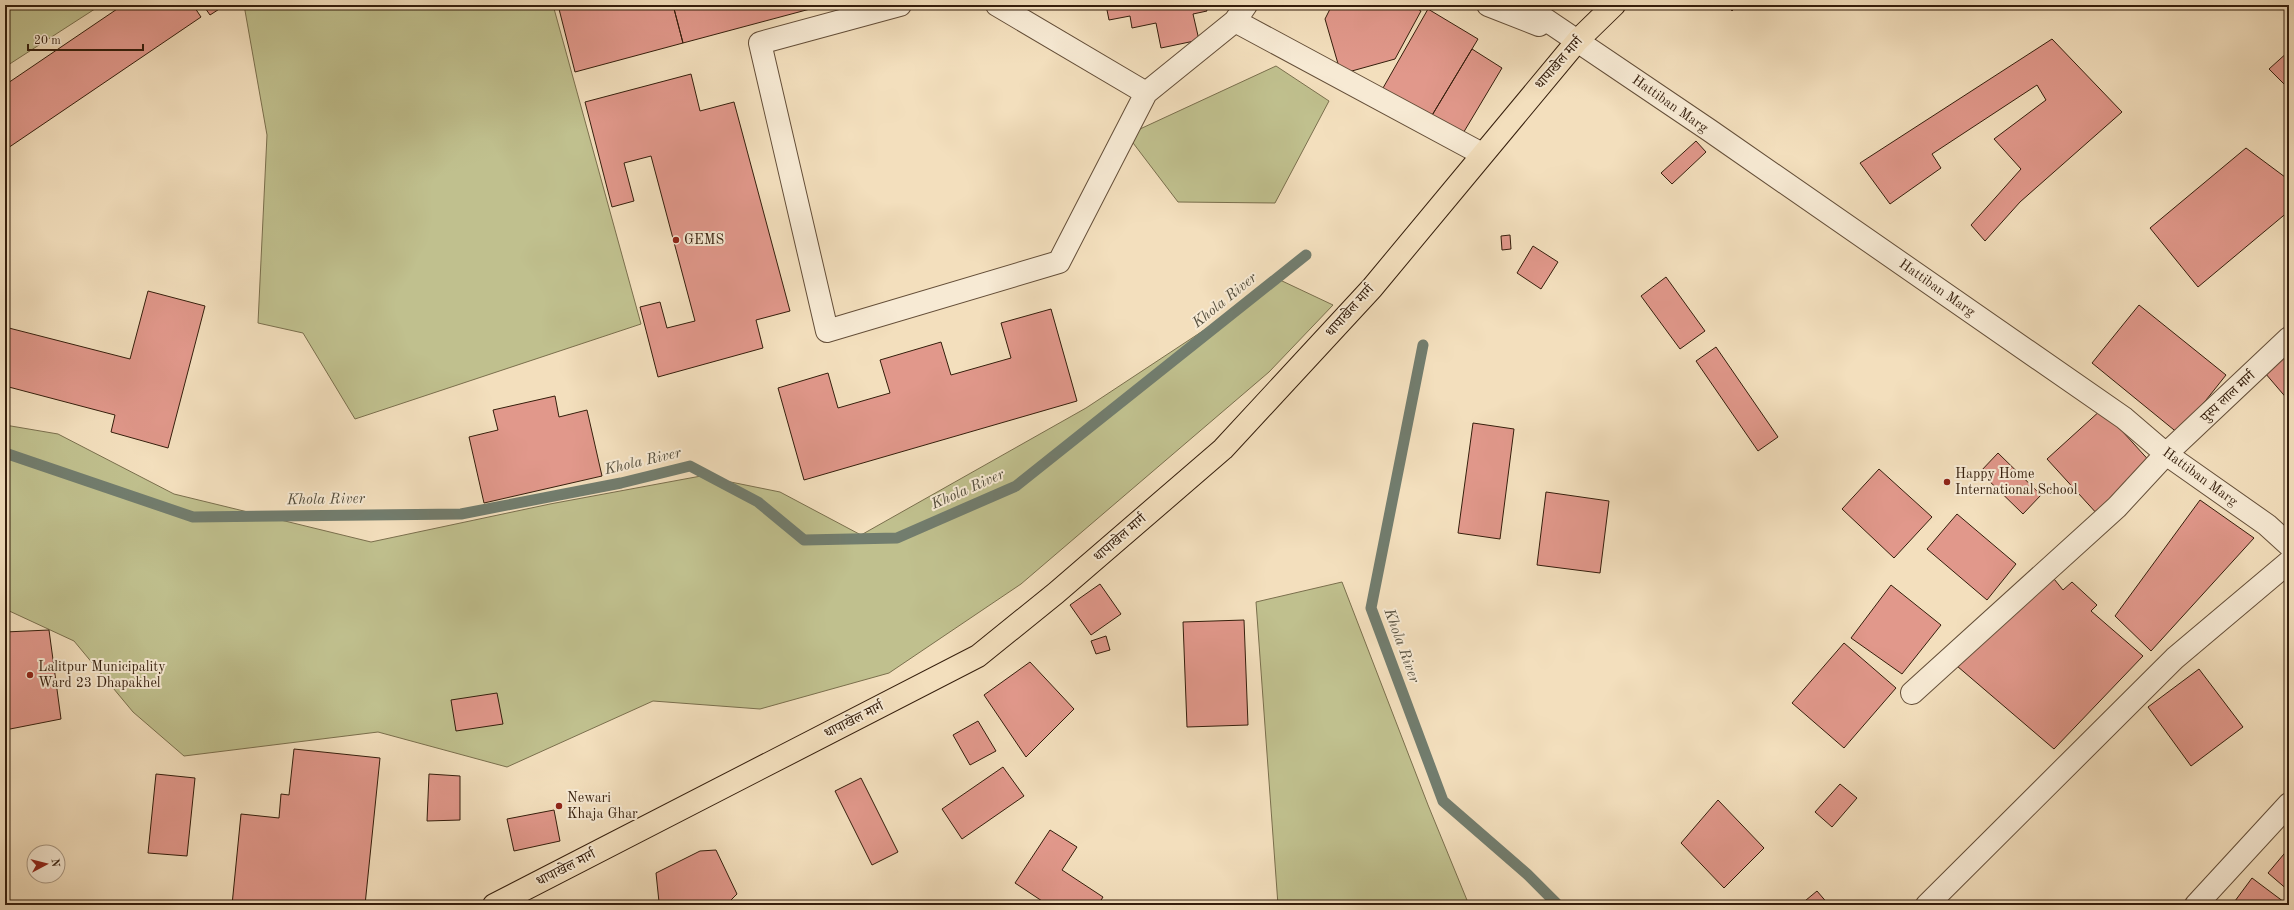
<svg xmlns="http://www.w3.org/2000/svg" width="2294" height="910" viewBox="0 0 2294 910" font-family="'Old Standard TT','Noto Serif Devanagari',serif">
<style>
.green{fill:#c0c08e;stroke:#7a6f4d}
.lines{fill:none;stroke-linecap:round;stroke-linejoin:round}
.stream{stroke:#727d6e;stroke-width:11}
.building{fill:#e1988b;stroke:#351e0c}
.minor-casing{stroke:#644e38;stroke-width:24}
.major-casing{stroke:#351e0c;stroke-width:24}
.minor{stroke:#f7ead4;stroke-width:22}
.major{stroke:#f3dfbd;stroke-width:22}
.poi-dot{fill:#8f2418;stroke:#f7ead4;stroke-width:1.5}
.labels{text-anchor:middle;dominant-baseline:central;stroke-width:4;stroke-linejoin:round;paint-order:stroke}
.street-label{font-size:14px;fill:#351e0c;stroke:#f7ead4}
.poi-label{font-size:14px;fill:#351e0c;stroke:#f7ead4;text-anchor:start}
.water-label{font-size:15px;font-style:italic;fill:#544e3d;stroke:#f7ead4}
</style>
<rect width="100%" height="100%" fill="#f3dfbd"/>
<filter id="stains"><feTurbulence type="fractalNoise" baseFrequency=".005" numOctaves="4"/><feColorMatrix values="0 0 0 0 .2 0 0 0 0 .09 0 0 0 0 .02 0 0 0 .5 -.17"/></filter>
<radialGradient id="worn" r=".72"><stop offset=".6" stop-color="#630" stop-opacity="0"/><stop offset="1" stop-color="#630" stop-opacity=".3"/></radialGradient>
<path class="green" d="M 5,5 L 101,5 L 5,67 Z
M 244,5 L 553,5 L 641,324 L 355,419 L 303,333 L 258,323 L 267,135 Z
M 1276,66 L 1329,101 L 1275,203 L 1178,202 L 1127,135 Z
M 1280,280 L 1333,305 L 1269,372 L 1021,584 L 889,673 L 760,709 L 653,701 L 507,767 L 378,732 L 184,756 L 133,712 L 74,641 L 5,609 L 5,425 L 58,434 L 174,494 L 371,542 L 550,504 L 701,476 L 780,492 L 861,535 L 1086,408 Z
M 1342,582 L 1428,805 L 1469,905 L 1278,905 L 1256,602 Z"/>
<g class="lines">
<path class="stream" d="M 1423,345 L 1371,608 L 1443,801 L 1527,874 L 1558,905
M 5,453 L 193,517 L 461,514 L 621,483 L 690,466 L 758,502 L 804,540 L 897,538 L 1016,486 L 1306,255"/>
</g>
<path class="building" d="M 123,5 L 193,5 L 201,17 L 5,150 L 5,85 Z
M 203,5 L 223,5 L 224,6 L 210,15 Z
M 558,5 L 673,5 L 683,43 L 575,72 Z
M 673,5 L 825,5 L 683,43 Z
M 1106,5 L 1205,5 L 1207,11 L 1193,14 L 1199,40 L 1161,48 L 1156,23 L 1132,28 L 1130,16 L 1109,20 Z
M 1332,5 L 1411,5 L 1421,11 L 1395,59 L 1341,74 L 1325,19 Z
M 1727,5 L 1738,5 L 1732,11 Z
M 1428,9 L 1478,39 L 1431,117 L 1383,88 Z
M 2052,39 L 2122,112 L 2020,202 L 1985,241 L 1971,225 L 2021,169 L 1994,139 L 2046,100 L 2037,85 L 1932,154 L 1941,168 L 1890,204 L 1860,163 Z
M 1472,49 L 1502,68 L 1462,135 L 1431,117 Z
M 2289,51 L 2289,89 L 2269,69 Z
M 691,74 L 700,111 L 734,102 L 790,311 L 756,320 L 763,348 L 658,377 L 640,307 L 660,302 L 667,328 L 695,321 L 651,156 L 624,163 L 634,201 L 612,207 L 585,102 Z
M 1696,141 L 1706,152 L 1672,184 L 1661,173 Z
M 2246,148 L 2289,180 L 2289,211 L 2198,287 L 2150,228 Z
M 1510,235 L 1511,249 L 1502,250 L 1501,236 Z
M 1533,246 L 1558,262 L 1541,289 L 1517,273 Z
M 1666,277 L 1705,331 L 1680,349 L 1641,296 Z
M 148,291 L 205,306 L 168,448 L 111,432 L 115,415 L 5,386 L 5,327 L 130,359 Z
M 2139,305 L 2226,375 L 2179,434 L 2092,363 Z
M 1051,309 L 1077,401 L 804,480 L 778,388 L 828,373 L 838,408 L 890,393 L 880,360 L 941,342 L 951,375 L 1011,358 L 1001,323 Z
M 1716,347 L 1778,437 L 1758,451 L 1696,361 Z
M 2289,352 L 2289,401 L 2265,373 Z
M 555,396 L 559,417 L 587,410 L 602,476 L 484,503 L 469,437 L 498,430 L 493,410 Z
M 2102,409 L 2154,466 L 2099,516 L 2047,459 Z
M 1473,423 L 1514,429 L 1500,539 L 1458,533 Z
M 1998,453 L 2041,495 L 2023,514 L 1980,472 Z
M 1879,469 L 1932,517 L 1894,558 L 1842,509 Z
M 1546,492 L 1609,501 L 1600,573 L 1537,565 Z
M 2200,500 L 2254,538 L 2151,651 L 2115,616 Z
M 1957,514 L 2016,564 L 1987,600 L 1927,549 Z
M 2050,574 L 2063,590 L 2072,582 L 2097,605 L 2091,611 L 2143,656 L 2054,749 L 1957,666 Z
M 1100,584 L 1121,614 L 1091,635 L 1070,605 Z
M 1891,585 L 1941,625 L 1902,674 L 1851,638 Z
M 1244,620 L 1248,725 L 1187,727 L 1183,622 Z
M 49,630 L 61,719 L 5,730 L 5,632 Z
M 1106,636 L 1110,650 L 1096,654 L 1091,641 Z
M 1844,643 L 1896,688 L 1844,748 L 1792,703 Z
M 1030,662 L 1074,709 L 1026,757 L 984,695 Z
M 2199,669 L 2243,727 L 2191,766 L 2148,707 Z
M 497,693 L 503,724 L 456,731 L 451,700 Z
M 978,721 L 996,751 L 970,765 L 953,735 Z
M 294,749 L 380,758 L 365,905 L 232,905 L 241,814 L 279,818 L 281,794 L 289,795 Z
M 1003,767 L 1024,796 L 962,839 L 942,809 Z
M 156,774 L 195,778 L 187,856 L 148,853 Z
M 429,774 L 460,776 L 460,820 L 427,821 Z
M 861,778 L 898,852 L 872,865 L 835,791 Z
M 1840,784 L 1857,798 L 1832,827 L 1815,812 Z
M 1718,800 L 1764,848 L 1724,888 L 1681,843 Z
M 554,810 L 560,841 L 514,851 L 507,819 Z
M 1050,830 L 1077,847 L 1062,870 L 1103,897 L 1098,905 L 1048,905 L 1015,883 Z
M 2289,848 L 2289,891 L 2268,873 Z
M 716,850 L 737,894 L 726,905 L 652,905 L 659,902 L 656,873 L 700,851 Z
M 2252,878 L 2288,905 L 2232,905 Z
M 1817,891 L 1829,905 L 1800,905 Z"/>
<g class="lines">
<g class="minor-casing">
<path id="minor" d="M 900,5 L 760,43 L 827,331 L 1059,262 L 1146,93 L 1235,21 L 1246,5
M 997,5 L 1146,93
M 1488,5 L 1539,25
M 1524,5 L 1709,130 L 2124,418 L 2166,454 L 2267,525 L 2289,545
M 1235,21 L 1482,154
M 1912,693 L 2117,507 L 2166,454 L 2289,338
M 1927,905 L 2175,658 L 2289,562
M 2196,905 L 2289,804"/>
</g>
<g class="major-casing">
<path id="major" d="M 494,905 L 978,656 L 1056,593 L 1223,449 L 1372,288 L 1578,40 L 1614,5"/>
</g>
<use href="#minor" class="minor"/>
<use href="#major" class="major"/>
</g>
<g class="poi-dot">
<circle cx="676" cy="240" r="4"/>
<circle cx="1947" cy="482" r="4"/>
<circle cx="30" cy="675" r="4"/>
<circle cx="559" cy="806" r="4"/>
</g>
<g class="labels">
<g class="street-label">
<text transform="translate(1559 63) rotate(-49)">धापाखेल मार्ग</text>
<text transform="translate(1670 104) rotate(35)">Hattiban Marg</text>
<text transform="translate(1937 288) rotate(35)">Hattiban Marg</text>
<text transform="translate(1350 311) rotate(-48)">धापाखेल मार्ग</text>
<text transform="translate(2228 397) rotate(-43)">पुस्प लाल मार्ग</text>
<text transform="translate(2200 477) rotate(36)">Hattiban Marg</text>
<text transform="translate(1120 538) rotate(-41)">धापाखेल मार्ग</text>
<text transform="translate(854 720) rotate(-27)">धापाखेल मार्ग</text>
<text transform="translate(566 868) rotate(-27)">धापाखेल मार्ग</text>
</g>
<g class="poi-label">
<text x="684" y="240">GEMS</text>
<text x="1955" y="474">Happy Home<tspan x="1955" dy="16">International School</tspan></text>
<text x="38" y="667">Lalitpur Municipality<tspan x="38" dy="16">Ward 23 Dhapakhel</tspan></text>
<text x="567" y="798">Newari<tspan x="567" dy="16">Khaja Ghar</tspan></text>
</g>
<g class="water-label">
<text transform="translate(1225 301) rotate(-39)">Khola River</text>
<text transform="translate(643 462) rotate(-13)">Khola River</text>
<text transform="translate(968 490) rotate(-24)">Khola River</text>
<text transform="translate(326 500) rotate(-1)">Khola River</text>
<text transform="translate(1401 646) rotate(70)">Khola River</text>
</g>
</g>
<rect width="2294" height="910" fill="none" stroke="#f3dfbd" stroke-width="20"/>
<rect x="6" y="6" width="2282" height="898" fill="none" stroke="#351e0c" stroke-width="2"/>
<rect x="10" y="10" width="2274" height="890" fill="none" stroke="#351e0c"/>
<g transform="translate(46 864) rotate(83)"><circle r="19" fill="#f7ead4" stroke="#a99884"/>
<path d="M0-3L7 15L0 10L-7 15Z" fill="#8f2418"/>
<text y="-6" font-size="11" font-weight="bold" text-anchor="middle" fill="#351e0c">N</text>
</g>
<path d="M28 44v6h115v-6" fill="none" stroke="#351e0c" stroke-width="2"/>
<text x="34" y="44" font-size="12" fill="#351e0c" stroke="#f7ead4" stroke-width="3" paint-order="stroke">20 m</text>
<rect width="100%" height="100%" filter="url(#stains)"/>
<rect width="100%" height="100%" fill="url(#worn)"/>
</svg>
